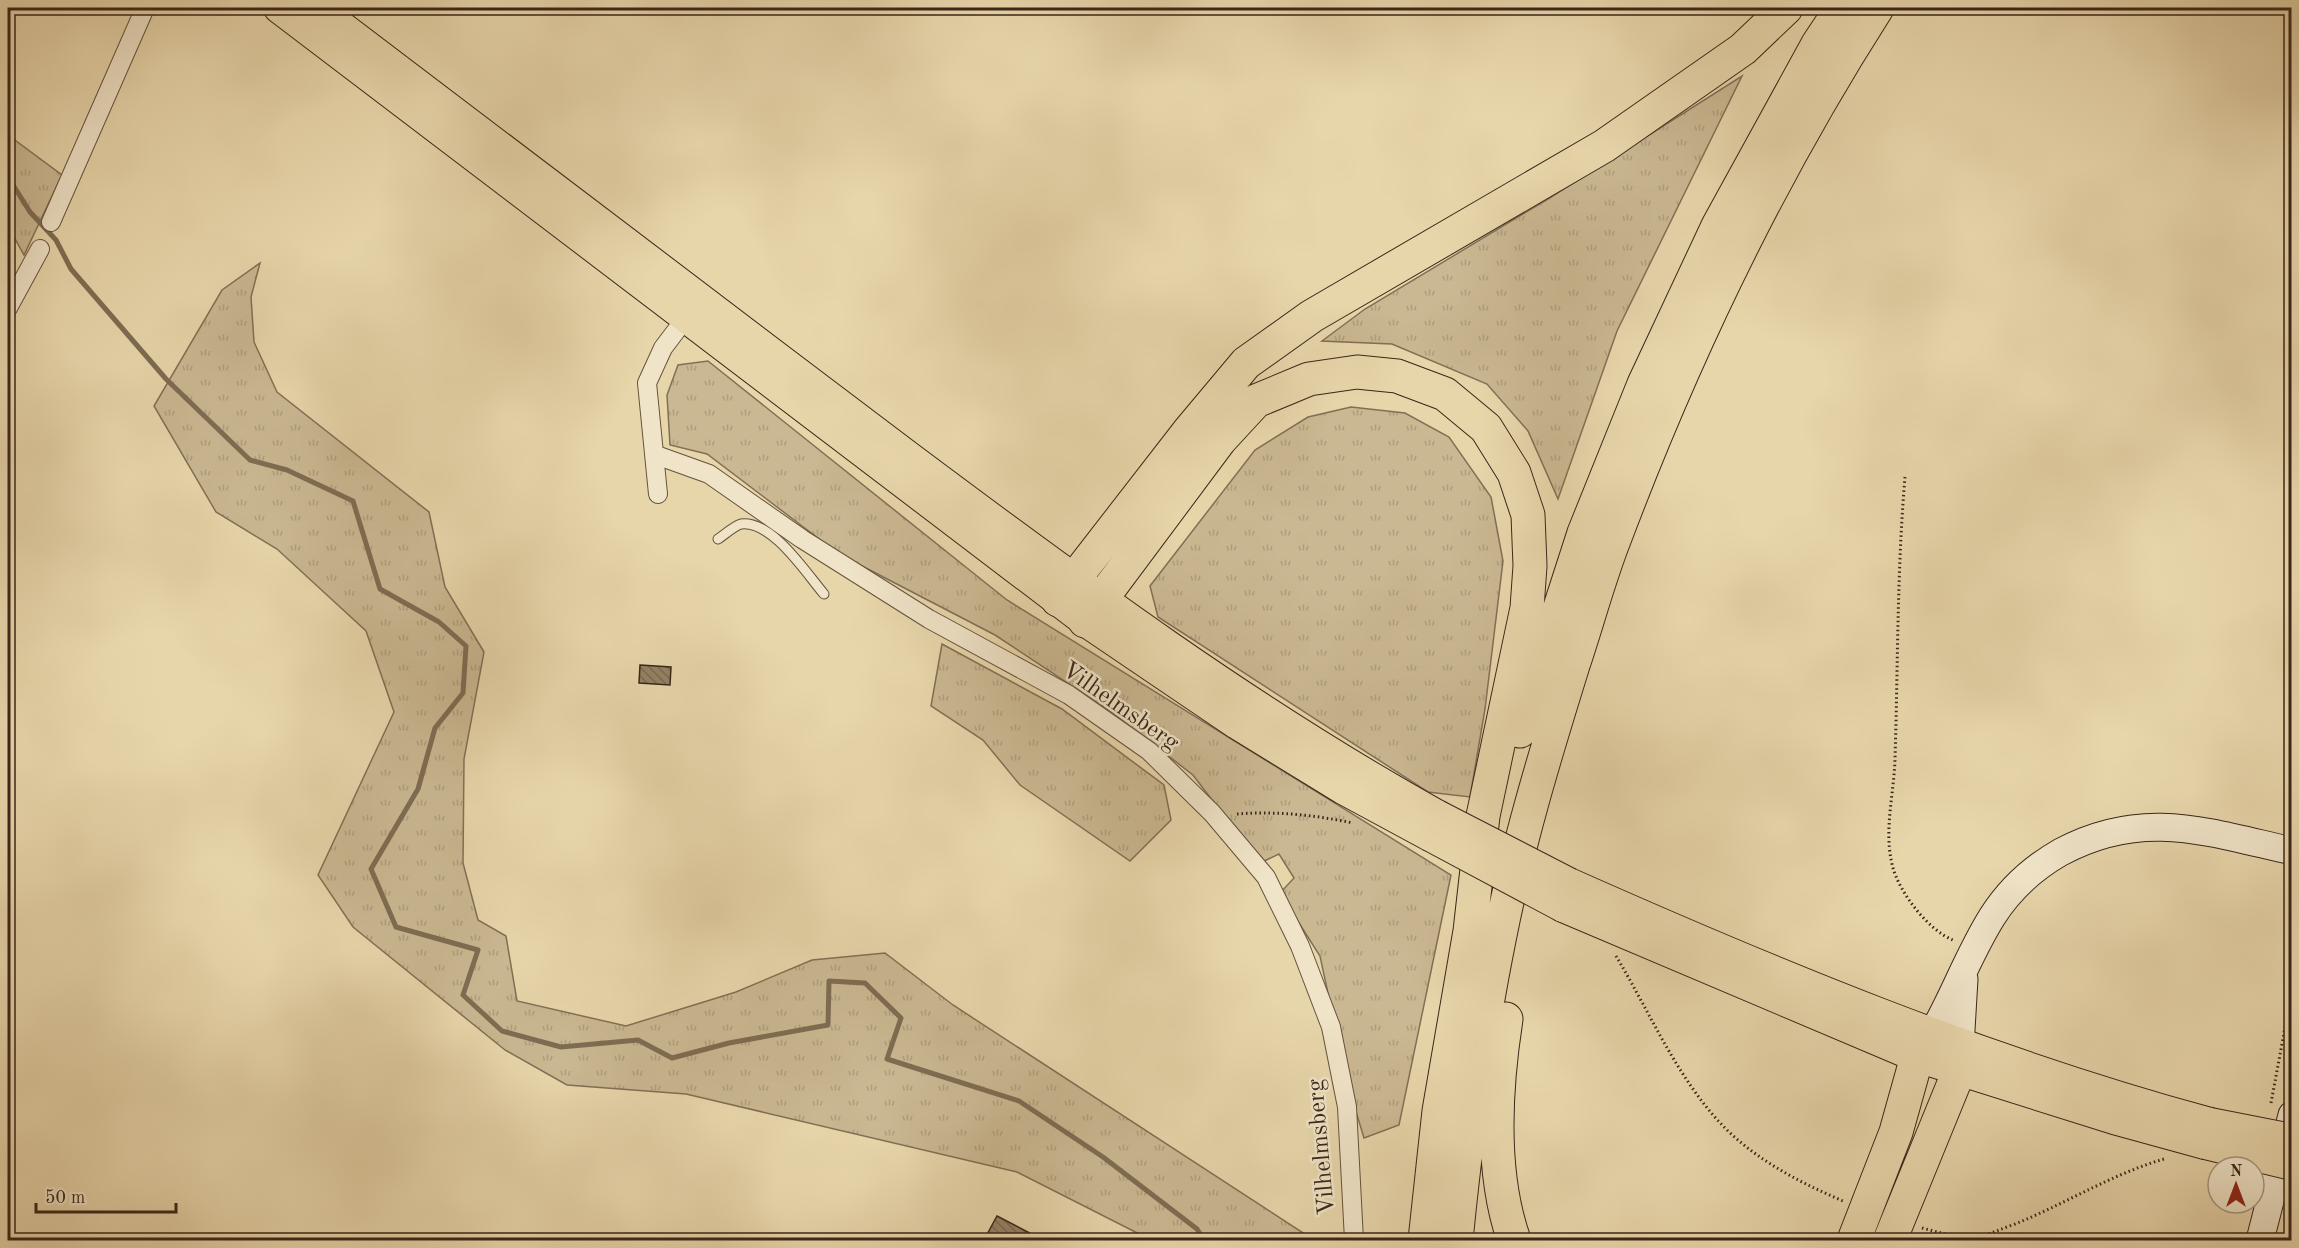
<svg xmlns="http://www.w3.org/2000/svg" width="2299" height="1248" viewBox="0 0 2299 1248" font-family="'Old Standard TT',serif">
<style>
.grass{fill:url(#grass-tufts);stroke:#826f55;stroke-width:1.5}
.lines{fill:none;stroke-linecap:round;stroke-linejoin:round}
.stream{stroke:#7e6c52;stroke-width:5}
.building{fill:url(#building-back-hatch);stroke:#392618;stroke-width:1.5}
.lane-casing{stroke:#65523d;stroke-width:11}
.street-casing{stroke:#65523d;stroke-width:20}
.secondary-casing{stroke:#392618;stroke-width:29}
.primary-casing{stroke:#392618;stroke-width:32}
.highway-casing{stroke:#392618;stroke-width:35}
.path{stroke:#392618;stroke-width:3;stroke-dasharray:1.5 3;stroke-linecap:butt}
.lane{stroke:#f0e4c8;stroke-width:9}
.street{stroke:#f0e4c8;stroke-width:18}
.secondary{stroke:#f0e4c8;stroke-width:27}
.primary{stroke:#e8d6ab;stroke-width:30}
.highway{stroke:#e8d6ab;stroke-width:33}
.primary-bridge-casing{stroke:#392618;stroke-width:32;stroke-linecap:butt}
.primary-bridge{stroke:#e8d6ab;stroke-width:30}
.labels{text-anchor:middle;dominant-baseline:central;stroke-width:5;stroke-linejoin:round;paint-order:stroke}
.street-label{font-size:24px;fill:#392618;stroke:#f0e4c8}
</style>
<defs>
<pattern id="grass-tufts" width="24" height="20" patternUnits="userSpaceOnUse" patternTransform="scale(1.5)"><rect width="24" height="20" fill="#cab892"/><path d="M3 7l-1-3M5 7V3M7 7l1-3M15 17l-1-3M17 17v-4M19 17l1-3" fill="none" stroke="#ae9e7d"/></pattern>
<pattern id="building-back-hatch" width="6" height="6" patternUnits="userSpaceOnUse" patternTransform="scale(1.5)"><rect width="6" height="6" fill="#948264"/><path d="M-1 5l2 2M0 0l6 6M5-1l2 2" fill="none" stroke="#7a6a51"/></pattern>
</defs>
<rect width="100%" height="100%" fill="#e8d6ab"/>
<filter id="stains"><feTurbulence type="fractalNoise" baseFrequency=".00333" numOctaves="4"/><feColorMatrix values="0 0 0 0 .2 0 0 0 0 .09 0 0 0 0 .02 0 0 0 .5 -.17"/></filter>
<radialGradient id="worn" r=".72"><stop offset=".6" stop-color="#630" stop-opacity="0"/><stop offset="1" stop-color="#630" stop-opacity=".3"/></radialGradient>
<path class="grass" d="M 1742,76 L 1617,331 L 1558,499 L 1528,431 L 1487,384 L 1392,344 L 1322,341 L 1365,309 L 1548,199 Z
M 8,135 L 62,175 L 24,255 L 8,226 Z
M 260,263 L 251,297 L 254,342 L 277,392 L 429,512 L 445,587 L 484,652 L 464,759 L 463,863 L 478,920 L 506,936 L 517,1001 L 626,1026 L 736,992 L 812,960 L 885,953 L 953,1005 L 1314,1240 L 1151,1240 L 1017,1172 L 686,1094 L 567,1085 L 505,1050 L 353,927 L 318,875 L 394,712 L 366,631 L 277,549 L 216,512 L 154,406 L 222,290 Z
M 708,361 L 1007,600 L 1451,875 L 1399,1125 L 1364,1138 L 1347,1082 L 1320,956 L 1280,893 L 1294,878 L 1279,854 L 1260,863 L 1193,775 L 1113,713 L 995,635 L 839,554 L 707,454 L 670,445 L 667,395 L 678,365 Z
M 1351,407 L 1405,413 L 1449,437 L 1491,497 L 1503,561 L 1485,709 L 1470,797 L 1428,792 L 1158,617 L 1150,586 L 1255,450 L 1308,417 Z
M 942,644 L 1062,709 L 1164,785 L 1171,820 L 1130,861 L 1020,785 L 983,740 L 931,706 Z"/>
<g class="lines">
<path class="stream" d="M 8,177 L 30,212 L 56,240 L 71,269 L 166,379 L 250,460 L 287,470 L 353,501 L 380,589 L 439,622 L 466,646 L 463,693 L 435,728 L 418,789 L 371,869 L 396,927 L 478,950 L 463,995 L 502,1031 L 561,1047 L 638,1040 L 672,1058 L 729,1043 L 828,1025 L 829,981 L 865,983 L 901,1018 L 887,1059 L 1019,1101 L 1103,1157 L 1197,1229 L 1204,1240"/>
</g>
<path class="building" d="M 640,665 L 671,667 L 670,685 L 639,683 Z
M 997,1216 L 1043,1240 L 984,1240 Z"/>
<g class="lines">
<g class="lane-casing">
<path id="lane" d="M 718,539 C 724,535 734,526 741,524 C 772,520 806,573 824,594"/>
</g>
<g class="street-casing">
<path id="street" d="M 51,222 L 145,8
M 8,308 L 40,249
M 656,455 L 709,474 L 802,539 L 929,619 L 1069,695 L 1149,751 L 1212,813 L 1266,877 L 1300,946 L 1331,1027 L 1347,1107 L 1354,1240
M 658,494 L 647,383 L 663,348 L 691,311"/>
</g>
<g class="secondary-casing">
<path id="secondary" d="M 1922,1051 C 1950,1008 1965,960 1992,917 C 2009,890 2033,868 2061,852 C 2143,808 2207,832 2292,851
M 1959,1064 L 1964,979
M 2260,1240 L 2292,1115"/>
</g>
<g class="primary-casing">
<path id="primary" d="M 279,8 L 1085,621 L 1237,724 L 1343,789 L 1430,836
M 317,8 C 515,156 711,308 909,457 C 1080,585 1250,711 1437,815
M 1569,883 C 1778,976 1989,1063 2210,1123
M 1563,907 L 1917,1057 L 2114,1119 L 2205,1144"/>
</g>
<g class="highway-casing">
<path id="highway" d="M 1058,600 L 1189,431 L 1246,363 L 1312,316 L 1604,146 L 1743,49 L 1786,8
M 1085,621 L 1220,440 L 1256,401 L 1309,379 L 1357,372 L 1397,376 L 1445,394 L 1486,428 L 1514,473 L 1528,515 L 1530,566 L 1527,608 L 1483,816 L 1470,931 L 1439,1111 L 1425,1240
M 1520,731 L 1584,533 L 1644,384 L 1718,226 L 1818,44 L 1842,8
M 1506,1019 C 1495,1090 1490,1172 1514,1240
M 1456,1240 C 1466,1140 1479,1039 1499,940 C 1517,847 1545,755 1573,665 C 1587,624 1598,581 1614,540 C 1684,354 1770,175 1877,8
M 1854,1240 L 1896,1132 L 1917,1057
M 1890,1240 L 1959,1071"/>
</g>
<path class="path" d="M 1905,477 C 1897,571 1898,665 1895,759 C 1894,795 1883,832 1893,868 C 1900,893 1928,930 1953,940
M 1237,814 C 1276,811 1315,815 1353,823
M 1616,956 C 1651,1014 1678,1081 1727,1130 C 1760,1162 1801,1183 1843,1201
M 2271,1103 L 2292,990
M 1922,1228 L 1968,1240
M 1967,1239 C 1984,1237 1998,1230 2015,1224 C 2065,1204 2112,1174 2164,1159"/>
<use href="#lane" class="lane"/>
<use href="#street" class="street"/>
<use href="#secondary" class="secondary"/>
<use href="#primary" class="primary"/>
<use href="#highway" class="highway"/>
<g class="primary-bridge-casing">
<path id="primary-bridge" d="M 1437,815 L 1569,883
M 1430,836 L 1563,907
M 2210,1123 L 2292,1139
M 2205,1144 L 2292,1165"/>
</g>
<use href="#primary-bridge" class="primary-bridge"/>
</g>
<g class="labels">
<g class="street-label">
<text transform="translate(1120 707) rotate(35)">Vilhelmsberg</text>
<text transform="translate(1322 1147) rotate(-95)">Vilhelmsberg</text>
</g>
</g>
<rect width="2299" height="1248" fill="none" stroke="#e8d6ab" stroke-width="30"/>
<rect x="9" y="9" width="2281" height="1230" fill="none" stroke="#392618" stroke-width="3"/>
<rect x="15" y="15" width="2269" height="1218" fill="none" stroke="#392618" stroke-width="1.5"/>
<g transform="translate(2236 1185)"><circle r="28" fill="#f0e4c8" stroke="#a79882" stroke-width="1.5"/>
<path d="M0-4.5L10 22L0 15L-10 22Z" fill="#8f2418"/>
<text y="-9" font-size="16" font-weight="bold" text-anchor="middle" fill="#392618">N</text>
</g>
<path d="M36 1203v9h140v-9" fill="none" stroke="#392618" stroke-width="3"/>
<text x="45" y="1203" font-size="18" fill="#392618" stroke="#f0e4c8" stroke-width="4.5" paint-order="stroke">50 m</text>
<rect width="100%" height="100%" filter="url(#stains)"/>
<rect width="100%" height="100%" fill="url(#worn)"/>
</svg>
